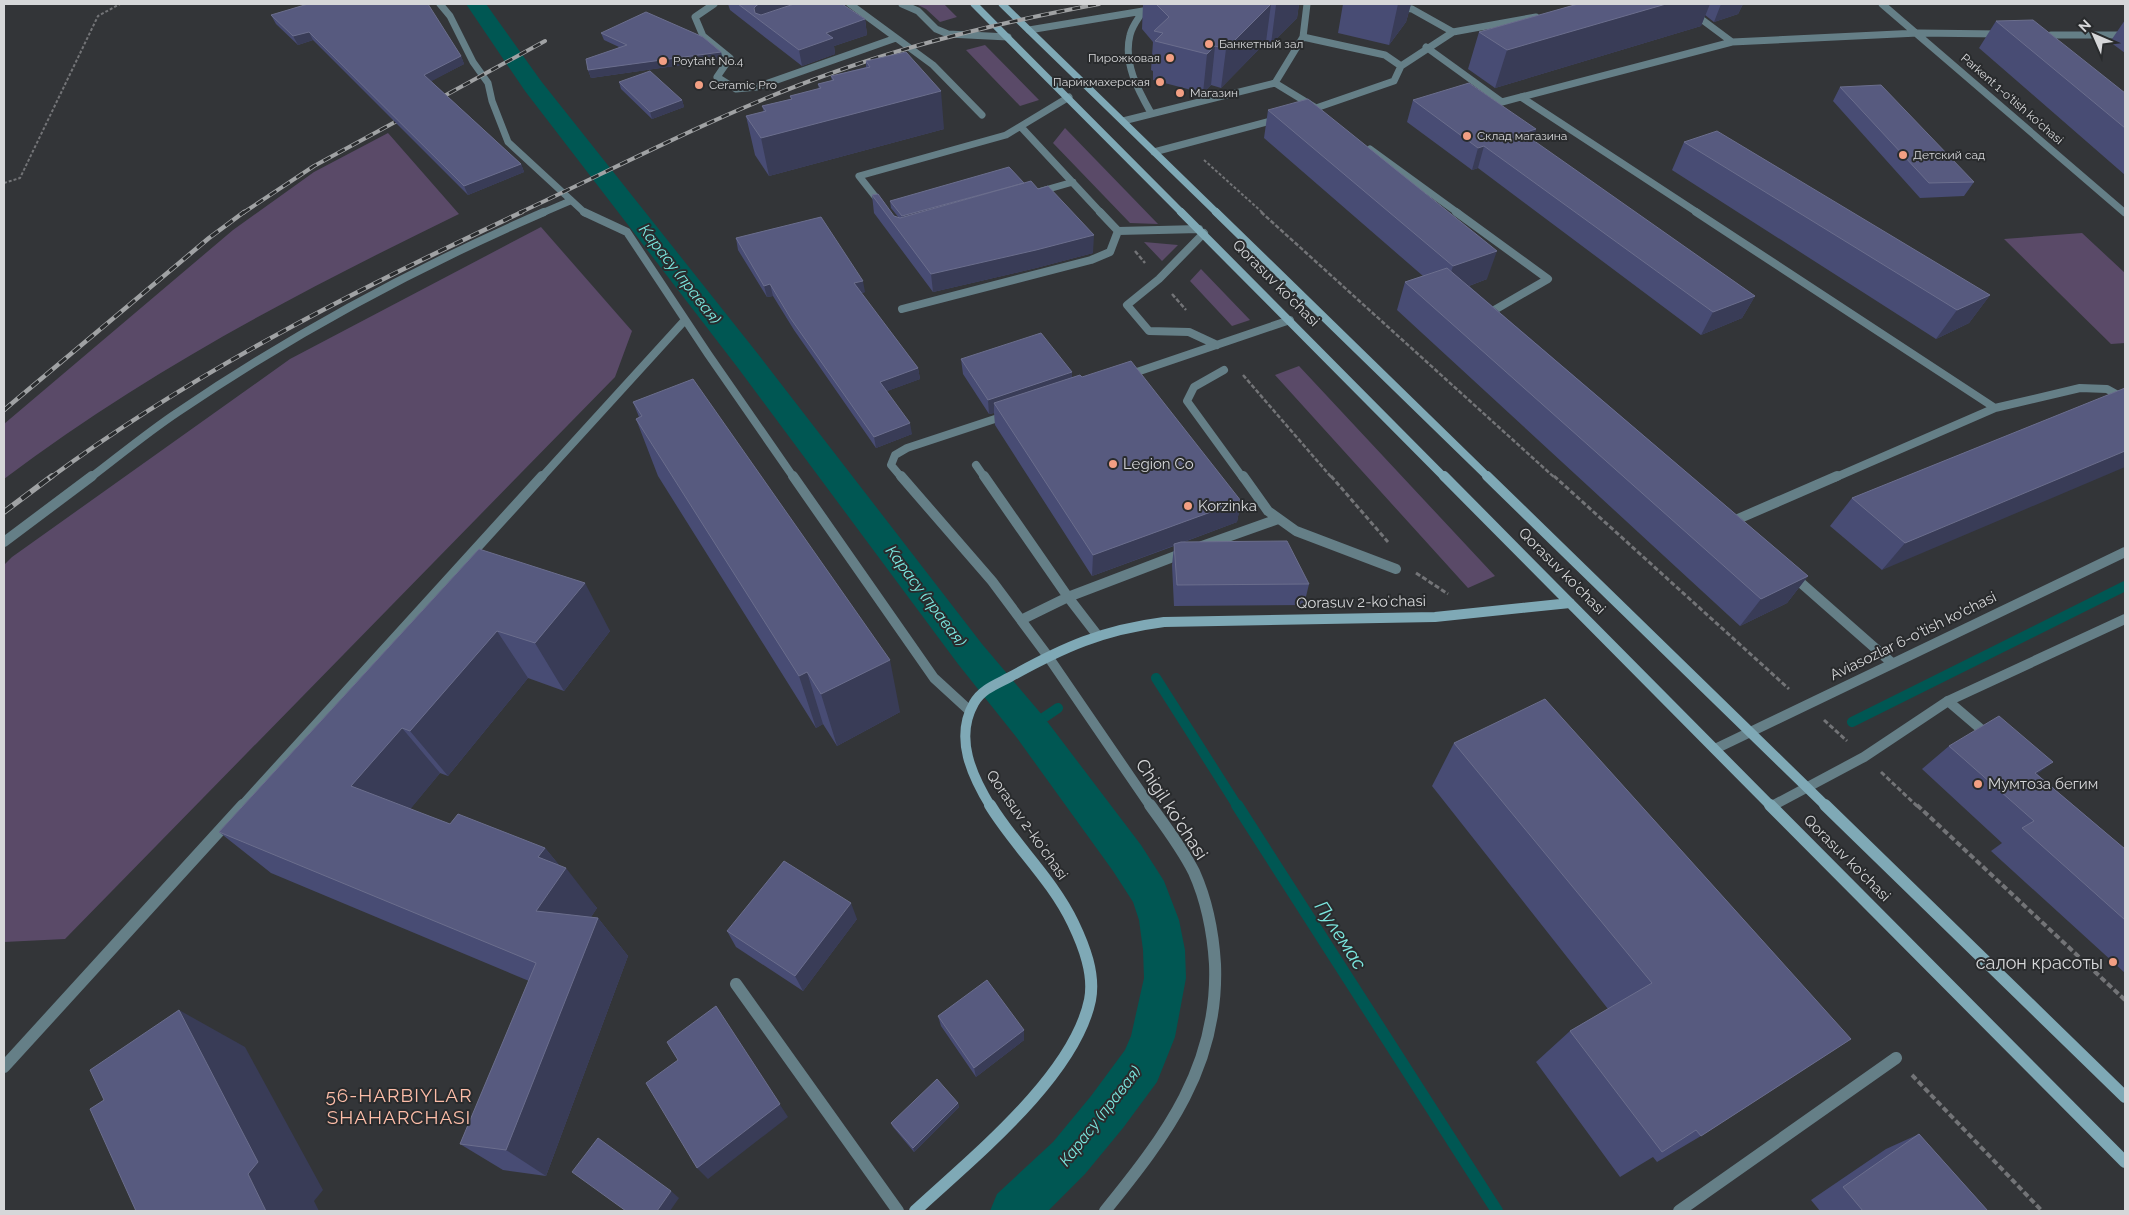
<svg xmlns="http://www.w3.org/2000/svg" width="2129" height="1215" viewBox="0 0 2129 1215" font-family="Raleway,sans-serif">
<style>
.green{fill:#5a4a68}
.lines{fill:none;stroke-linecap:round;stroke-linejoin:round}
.stream-far1{stroke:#005753;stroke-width:10}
.stream{stroke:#005753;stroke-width:12}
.canal{fill:#005753;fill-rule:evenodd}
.path-far3{stroke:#737477;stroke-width:2;stroke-dasharray:3 2;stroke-linecap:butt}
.path-far2{stroke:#737477;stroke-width:2.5;stroke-dasharray:4.5 2;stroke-linecap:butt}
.path-far1{stroke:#737477;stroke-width:3;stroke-dasharray:5 2.5;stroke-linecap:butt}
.path{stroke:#737477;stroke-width:4;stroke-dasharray:6 3;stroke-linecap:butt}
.lane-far3{stroke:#657f87;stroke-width:7}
.lane-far2{stroke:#657f87;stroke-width:8}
.lane-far1{stroke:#657f87;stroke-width:10}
.lane{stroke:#657f87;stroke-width:12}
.street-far1{stroke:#657f87;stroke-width:10}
.street{stroke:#657f87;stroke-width:12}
.secondary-far3{stroke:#7fa9b6;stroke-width:7}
.secondary-far2{stroke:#7fa9b6;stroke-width:8}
.secondary-far1{stroke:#7fa9b6;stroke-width:10}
.secondary{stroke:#7fa9b6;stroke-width:12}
.rail-far2-casing{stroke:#a0a2a4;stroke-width:4}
.rail-far1-casing{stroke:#a0a2a4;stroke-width:4.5}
.rail-casing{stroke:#a0a2a4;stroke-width:5.5}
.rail-far2{stroke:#292b2d;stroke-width:2.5;stroke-dasharray:8;stroke-linecap:butt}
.rail-far1{stroke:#292b2d;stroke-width:3;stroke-dasharray:9;stroke-linecap:butt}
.rail{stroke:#292b2d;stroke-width:4;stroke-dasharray:11;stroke-linecap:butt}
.wall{fill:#484c74}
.shaded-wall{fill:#393c57}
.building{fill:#575a7f;stroke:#6b6e8d}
.poi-dot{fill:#f39f83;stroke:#292b2d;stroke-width:2}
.labels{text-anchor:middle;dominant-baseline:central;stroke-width:4;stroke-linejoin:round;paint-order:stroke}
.far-poi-label{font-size:12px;fill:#d6d7d9;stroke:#292b2d;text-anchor:start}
.far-street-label{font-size:12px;fill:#d6d7d9;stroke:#292b2d}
.street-label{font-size:15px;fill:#d6d7d9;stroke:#292b2d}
.poi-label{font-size:15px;fill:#d6d7d9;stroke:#292b2d;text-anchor:start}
.water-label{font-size:16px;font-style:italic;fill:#7ce9e1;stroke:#292b2d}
.near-street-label{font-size:18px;fill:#d6d7d9;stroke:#292b2d}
.near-poi-label{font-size:18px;fill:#d6d7d9;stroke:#292b2d;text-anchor:end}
.near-water-label{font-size:19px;font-style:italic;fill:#7ce9e1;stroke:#292b2d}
.near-neighbourhood-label{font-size:19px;letter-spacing:1px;fill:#fdbda8;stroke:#292b2d}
</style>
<rect width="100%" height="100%" fill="#333538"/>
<path class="green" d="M 916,4 L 944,4 L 957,17 L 940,22 L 926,9 Z
M 985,45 L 1039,100 L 1020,106 L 966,50 Z
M 1065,128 L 1158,224 L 1130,223 L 1053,143 Z
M 388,133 L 459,214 C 299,292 147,371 4,479 L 4,424 L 233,230 L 314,172 Z
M 541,227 L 632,331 L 615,377 L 65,939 L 4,942 L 4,565 L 12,557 L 290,359 Z
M 2082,233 L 2125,273 L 2125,343 L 2111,344 L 2004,239 Z
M 1144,242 L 1178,245 L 1162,261 Z
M 1201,269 L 1250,320 L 1232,326 L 1190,281 Z
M 1299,366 L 1495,576 L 1468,588 L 1275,375 Z"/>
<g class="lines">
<path class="stream-far1" d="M 1156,678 L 1238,807
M 1852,722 L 2125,586
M 1030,727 L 1058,708"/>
<path class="stream" d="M 1237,805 L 1497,1211"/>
<path class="canal" d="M 466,4 L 486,4 L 541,81 L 758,354 L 982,644 L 1043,716 L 1141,845 L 1164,881 L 1179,920 L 1185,950 L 1186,978 L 1175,1037 L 1157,1082 L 1123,1128 L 1085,1174 L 1048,1211 L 990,1211 L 997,1194 L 1053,1142 L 1091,1096 L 1125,1050 L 1131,1036 L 1144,978 L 1143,950 L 1139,920 L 1133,902 L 1113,871 L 1017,738 L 958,664 L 738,368 L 525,91 Z"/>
<path class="path-far3" d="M 1204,160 L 1263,213
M 4,183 L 20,178 L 98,16 L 120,4"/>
<path class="path-far2" d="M 1261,212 L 1555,478
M 1135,251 L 1145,263
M 1172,294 L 1186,310
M 1243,375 L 1332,478"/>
<path class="path-far1" d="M 1331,476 L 1388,542
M 1554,476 L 1789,689
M 1416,573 L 1448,594
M 1824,720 L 1847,741
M 1881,772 L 1918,807"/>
<path class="path" d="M 1917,805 L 2125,1000
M 1912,1075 L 2042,1211"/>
<path class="lane-far3" d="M 440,4 L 450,16 L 473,62 L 488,83 L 492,101 L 508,142 L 585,213
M 714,4 L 695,17 L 703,36 L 730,58 L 717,77 L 736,89 L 757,87 L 896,38
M 850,4 L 933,65 L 982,115
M 902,4 L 918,11 L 936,29 L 948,34 L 1008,37
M 1882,4 L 2125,213
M 1398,7 L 1412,9 L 1453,32 L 1401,66
M 1029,30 L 1143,11
M 1453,32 L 1536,17
M 2051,35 L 2125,35
M 1303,37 L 1307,4
M 1303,37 L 1385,55 L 1401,66 L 1394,81 L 1316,108 L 1275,83 Z
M 1732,42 L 1918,33 L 2001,34
M 1426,47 L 1502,102 L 1732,42 L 1681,4
M 1521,97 L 1698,213
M 1151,113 C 1138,90 1123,63 1130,35 C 1132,26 1138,19 1143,11 L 1156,9
M 1123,121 L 1275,83
M 1021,127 L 1101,213
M 1370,149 L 1458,213
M 1154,152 L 1278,119
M 1038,192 L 1073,182
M 881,204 L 859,176 L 1006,135 L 1069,97
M 542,213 L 570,201"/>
<path class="lane-far2" d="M 584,212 L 627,232 L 708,354 L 794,478
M 1100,212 L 1118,231 L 1199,229
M 1456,212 L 1548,279 L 1491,312 L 1497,316
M 1696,212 L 1995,408 L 1834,478
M 1204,233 L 1159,279 L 1127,305 L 1149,331 L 1189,332 L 1217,345
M 902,309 L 1091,260 L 1110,252 L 1118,231
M 1224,370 L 1194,387 L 1187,401 L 1243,478
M 1128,375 L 1290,320
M 1995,408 L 2080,388 L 2107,389 L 2125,399
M 976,465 L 985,478
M 90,478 C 119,456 148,432 178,412 C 293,334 417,267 544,212
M 541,478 L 685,320
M 902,478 L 891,465 L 895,455 L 907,448 L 1007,415"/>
<path class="lane-far1" d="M 793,476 L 934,678 L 970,711
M 901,476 L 992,581 L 1047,655
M 984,476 L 1068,597 L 1098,636
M 1243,476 L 1268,511 L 1296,531 L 1396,569
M 1731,522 L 1837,476
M 4,542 L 92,476
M 1202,546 L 1278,519
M 1792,575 L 1892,663
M 1023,619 L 1068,597 L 1186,552
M 1948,701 L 1989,736
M 241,807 L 542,476"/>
<path class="lane" d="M 736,984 L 898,1211
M 4,1067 L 243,805
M 1679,1211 L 1896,1058"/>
<path class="street-far1" d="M 1047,655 L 1151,807
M 1715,749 L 2125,552
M 1772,806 L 1864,757 L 1948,701 L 2125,619"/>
<path class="street" d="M 1105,1211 C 1166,1136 1219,1066 1215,964 C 1213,932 1207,901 1194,872 C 1182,848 1166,827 1150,805"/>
<path class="secondary-far3" d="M 974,4 L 1182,213
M 1002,4 L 1217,213"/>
<path class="secondary-far2" d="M 1181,212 L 1445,478
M 1216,212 L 1489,478"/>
<path class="secondary-far1" d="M 1444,476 L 1772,807
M 1487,476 L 1827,807
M 991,807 C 972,776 954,738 974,703 C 982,689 997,684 1010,677 C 1064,647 1102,630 1164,622 L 1435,617 L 1570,603"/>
<path class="secondary" d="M 1770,805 L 2125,1162
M 1825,805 L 2125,1097
M 915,1211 C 971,1159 1074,1077 1090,1000 C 1095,974 1084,946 1073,923 C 1052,879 1015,846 990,805"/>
<g class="rail-far2-casing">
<path id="rail-far2" d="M 435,101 L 545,41
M 243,213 L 314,166 L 408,115
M 519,213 C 622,165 722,112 829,74 C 917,42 1007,21 1099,4"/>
</g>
<g class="rail-far1-casing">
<path id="rail-far1" d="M 4,410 L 209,238 L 244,212
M 50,478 C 196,370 358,289 522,212"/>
</g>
<g class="rail-casing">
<path id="rail" d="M 4,512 L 52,476"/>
</g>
<use href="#rail-far2" class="rail-far2"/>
<use href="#rail-far1" class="rail-far1"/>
<use href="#rail" class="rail"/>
</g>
<path class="wall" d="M 728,4 L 842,4 L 865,19 L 867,35 L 834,46 L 835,54 L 802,66 L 730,10 Z
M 1143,4 L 1299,4 L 1297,18 L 1271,44 L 1266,42 L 1221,88 L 1211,85 L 1203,93 L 1153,80 L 1153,71 L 1151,70 L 1153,42 L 1142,29 Z
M 1343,4 L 1411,4 L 1406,22 L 1389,45 L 1338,33 Z
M 1578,4 L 1743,4 L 1738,14 L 1714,22 L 1705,15 L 1701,26 L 1495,88 L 1468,69 L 1479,32 Z
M 271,15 L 461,56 L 464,64 L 431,81 L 521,164 L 524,172 L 468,195 L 313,40 L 298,45 L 276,24 Z
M 2125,20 L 2125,53 L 2110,42 Z
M 1996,21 L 2125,93 L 2125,175 L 1979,48 Z
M 601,33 L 723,59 L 591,78 L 588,70 L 619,47 L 604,40 Z
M 866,61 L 944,129 L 769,176 L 755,155 L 746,116 L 764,112 L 762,106 L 791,99 L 790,96 L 819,89 L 818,84 L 832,81 L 831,76 L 866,67 Z
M 619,82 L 682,100 L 684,107 L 652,119 L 621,89 Z
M 1840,87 L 1974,182 L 1964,196 L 1920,198 L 1833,101 Z
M 1413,100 L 1536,129 L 1532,140 L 1755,296 L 1742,318 L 1701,335 L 1478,168 L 1472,170 L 1407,122 Z
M 1268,110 L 1487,279 L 1469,286 L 1808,576 L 1787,603 L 1740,626 L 1397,310 L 1405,282 L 1423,276 L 1264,138 Z
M 1684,142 L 1990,295 L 1969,323 L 1936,339 L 1672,170 Z
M 1024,183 L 1093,253 L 1036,268 L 933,292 L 874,213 L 872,195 L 894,216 L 899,218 L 891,208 L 890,201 Z
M 736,238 L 865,292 L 861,293 L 918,368 L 920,379 L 887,391 L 912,434 L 876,448 L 794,330 L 773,296 L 767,297 L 738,250 Z
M 961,359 L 1072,377 L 1082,377 L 1241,501 L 1237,522 L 1184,542 L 1309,584 L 1304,605 L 1174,606 L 1172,565 L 1174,546 L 1092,576 L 995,425 L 994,413 L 989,414 L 963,374 Z
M 2125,388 L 1882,570 L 1830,526 L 1852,498 Z
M 633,402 L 900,712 L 837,746 L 823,724 L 816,728 L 658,476 L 636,419 L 639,417 Z
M 479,549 L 610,631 L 564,691 L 528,678 L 448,776 L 440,773 L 410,809 L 450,824 L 545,848 L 559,865 L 597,908 L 591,917 L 598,918 L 628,956 L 546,1176 L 503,1170 L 460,1144 L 529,981 L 271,873 L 219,832 Z
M 1454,743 L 1851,1039 L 1701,1136 L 1657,1162 L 1653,1157 L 1620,1177 L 1536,1062 L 1570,1031 L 1608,1009 L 1432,786 Z
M 1949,746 L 2037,774 L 2125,849 L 2125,973 L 1991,851 L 2002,843 L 1922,769 Z
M 857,919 L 803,991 L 736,947 L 727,931 Z
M 938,1016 L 1024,1030 L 1024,1040 L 976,1077 L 941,1026 Z
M 958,1103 L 959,1107 L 914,1152 L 893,1127 L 891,1123 Z
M 1919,1134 L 1988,1211 L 1820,1211 L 1811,1200 L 1886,1149 Z"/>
<path class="shaded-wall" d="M 760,4 L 810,4 L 756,17 L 754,8 L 757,5 Z
M 1271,4 L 1266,42 L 1221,88 L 1226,49 Z
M 1277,4 L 1299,4 L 1297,18 L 1271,44 L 1276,5 Z
M 1398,4 L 1411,4 L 1406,22 L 1389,45 Z
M 1666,4 L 1710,4 L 1701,26 L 1495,88 L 1507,50 Z
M 1721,4 L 1743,4 L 1738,14 L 1714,22 Z
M 865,19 L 867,35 L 834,46 L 835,54 L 802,66 L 799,50 L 826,33 Z
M 309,32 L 313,40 L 298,45 L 293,36 Z
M 1215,46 L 1211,85 L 1203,93 L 1207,54 Z
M 721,52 L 723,59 L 591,78 L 588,70 Z
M 461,56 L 464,64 L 428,83 L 424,75 Z
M 941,91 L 944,129 L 769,176 L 761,138 Z
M 682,100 L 684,107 L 652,119 L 650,112 Z
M 1536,129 L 1529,151 L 1523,133 Z
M 1484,146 L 1478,168 L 1472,170 L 1478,148 Z
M 521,164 L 524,172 L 468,195 L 464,186 Z
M 1024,183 L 903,223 L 902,216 Z
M 1094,235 L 1093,253 L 1036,268 L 933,292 L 931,274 Z
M 1497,251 L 1487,279 L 1444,295 L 1453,266 Z
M 863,281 L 865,292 L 855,295 L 854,283 Z
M 770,284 L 773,296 L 767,297 L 764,286 Z
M 1990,295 L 1969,323 L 1936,339 L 1957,310 Z
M 1755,296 L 1742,318 L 1701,335 L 1713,312 Z
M 918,368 L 920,379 L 882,393 L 880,382 Z
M 1072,372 L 1072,387 L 994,403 L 994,413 L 989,414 L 988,400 Z
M 910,423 L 912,434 L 876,448 L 874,437 Z
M 2125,451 L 2125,467 L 1882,570 L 1905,543 Z
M 1241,501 L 1237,522 L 1092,576 L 1093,555 Z
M 1808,576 L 1787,603 L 1740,626 L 1761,599 Z
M 585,583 L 610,631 L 564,691 L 535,643 Z
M 497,631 L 528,678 L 448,776 L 410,731 Z
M 890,660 L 900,712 L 837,746 L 821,694 Z
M 807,672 L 823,724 L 816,728 L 799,676 Z
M 402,728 L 440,773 L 394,829 L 351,786 Z
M 2053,762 L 2022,786 L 2005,796 L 2035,773 Z
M 545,848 L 564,871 L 566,868 L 597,908 L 570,949 L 536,911 L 538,857 Z
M 851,903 L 857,919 L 803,991 L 795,976 Z
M 598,918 L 628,956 L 546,1176 L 506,1150 Z
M 716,1006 L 788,1117 L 708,1179 L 697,1168 Z
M 179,1010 L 245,1047 L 323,1190 L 314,1201 L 319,1211 L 266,1211 L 248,1174 Z
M 1024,1030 L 1024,1040 L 976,1077 L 974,1068 Z
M 958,1103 L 959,1107 L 914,1152 L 913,1148 Z
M 671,1191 L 679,1198 L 670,1211 L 657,1211 Z"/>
<path class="building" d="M 308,4 L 428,4 L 461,56 L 424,75 L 521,164 L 464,186 L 309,32 L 293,36 L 271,15 Z
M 738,4 L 760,4 L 757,5 L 754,8 L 755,13 L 761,15 L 794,4 L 842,4 L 865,19 L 826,33 L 833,38 L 799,50 Z
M 1156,4 L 1271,4 L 1226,49 L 1215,46 L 1207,54 L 1155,41 L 1163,33 L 1154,31 L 1169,17 Z
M 1578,4 L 1666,4 L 1507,50 L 1479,32 Z
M 646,12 L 703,37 L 721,52 L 588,70 L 586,59 L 627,45 L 601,33 Z
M 2033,20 L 2125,93 L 2125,128 L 1996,21 Z
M 906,52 L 941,91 L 761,138 L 746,116 L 766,111 L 762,106 L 792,99 L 790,96 L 821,88 L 818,84 L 834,80 L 831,76 L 870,67 L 866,61 Z
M 650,71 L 682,100 L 650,112 L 619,82 Z
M 1469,83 L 1536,129 L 1523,133 L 1755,296 L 1713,312 L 1484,146 L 1478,148 L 1413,100 Z
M 1881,85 L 1974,182 L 1929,183 L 1840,87 Z
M 1308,99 L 1497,251 L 1453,266 L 1268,110 Z
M 1717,131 L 1990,295 L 1957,310 L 1684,142 Z
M 1009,167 L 1024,183 L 902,216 L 890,201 Z
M 1031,181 L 1038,189 L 1048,186 L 1094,235 L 1036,250 L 931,274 L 872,195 L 878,194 L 894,216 L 900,218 Z
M 821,217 L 863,281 L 854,283 L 918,368 L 880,382 L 910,423 L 874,437 L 791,319 L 770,284 L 764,286 L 736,238 Z
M 1447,268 L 1808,576 L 1761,599 L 1405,282 Z
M 1041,333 L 1072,372 L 988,400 L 961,359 Z
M 1131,361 L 1241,501 L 1093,555 L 994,403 L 1080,375 L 1082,377 Z
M 693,379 L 890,660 L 821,694 L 807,672 L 799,676 L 636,419 L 642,416 L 633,402 Z
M 2125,388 L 2125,451 L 1905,543 L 1852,498 Z
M 1287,541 L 1309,584 L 1177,585 L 1174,544 L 1181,542 Z
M 479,549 L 585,583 L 535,643 L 497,631 L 410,731 L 402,728 L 351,786 L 450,824 L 458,814 L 545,848 L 538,857 L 566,868 L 536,911 L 598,918 L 506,1150 L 460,1144 L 536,963 L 219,832 Z
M 1545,699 L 1851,1039 L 1701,1136 L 1696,1130 L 1662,1152 L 1570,1031 L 1652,983 L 1454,743 Z
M 1999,716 L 2053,762 L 2035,773 L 2125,849 L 2125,920 L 2022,828 L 2034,821 L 1949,746 Z
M 784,861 L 851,903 L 795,976 L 727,931 Z
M 987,980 L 1024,1030 L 974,1068 L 938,1016 Z
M 716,1006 L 780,1104 L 697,1168 L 646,1083 L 678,1060 L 667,1042 Z
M 179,1010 L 258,1162 L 248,1174 L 266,1211 L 136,1211 L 90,1109 L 104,1100 L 90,1070 Z
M 937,1079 L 958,1103 L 913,1148 L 891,1123 Z
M 1919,1134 L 1988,1211 L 1863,1211 L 1843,1187 Z
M 598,1138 L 671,1191 L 657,1211 L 626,1211 L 572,1172 Z"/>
<g class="poi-dot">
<circle cx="1209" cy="44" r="5"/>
<circle cx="1170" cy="58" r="5"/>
<circle cx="663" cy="61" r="5"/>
<circle cx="1160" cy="82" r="5"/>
<circle cx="699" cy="85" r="5"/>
<circle cx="1180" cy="93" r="5"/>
<circle cx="1467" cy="136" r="5"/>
<circle cx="1903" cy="155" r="5"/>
<circle cx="1113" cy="464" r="5"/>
<circle cx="1188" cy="506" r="5"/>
<circle cx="1978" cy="784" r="5"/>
<circle cx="2113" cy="962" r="5"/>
</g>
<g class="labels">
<g class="far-poi-label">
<text x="1219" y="44">Банкетный зал</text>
<text x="1160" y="58" text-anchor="end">Пирожковая</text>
<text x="673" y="61">Poytaht No.4</text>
<text x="1150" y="82" text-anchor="end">Парикмахерская</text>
<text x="709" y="85">Ceramic Pro</text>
<text x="1190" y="93">Магазин</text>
<text x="1477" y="136">Склад магазина</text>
<text x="1913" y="155">Детский сад</text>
</g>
<g class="far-street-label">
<text transform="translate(2012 99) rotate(41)">Parkent 1-o'tish ko'chasi</text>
</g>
<g class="street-label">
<text transform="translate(1276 283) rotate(45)">Qorasuv ko'chasi</text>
<text transform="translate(1562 571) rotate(45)">Qorasuv ko'chasi</text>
<text transform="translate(1361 602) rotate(-1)">Qorasuv 2-koʻchasi</text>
<text transform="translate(1913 636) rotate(-26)">Aviasozlar 6-o'tish ko'chasi</text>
<text transform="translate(1027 825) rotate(55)">Qorasuv 2-koʻchasi</text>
<text transform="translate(1847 858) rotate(45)">Qorasuv ko'chasi</text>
</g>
<g class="poi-label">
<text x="1123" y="464">Legion Co</text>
<text x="1198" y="506">Korzinka</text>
<text x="1988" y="784">Мумтоза бегим</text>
</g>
<g class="water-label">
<text transform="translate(680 274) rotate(52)">Карасу (правая)</text>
<text transform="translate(926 596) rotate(53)">Карасу (правая)</text>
<text transform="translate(1100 1116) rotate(-52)">Карасу (правая)</text>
</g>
<g class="near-street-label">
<text transform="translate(1172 809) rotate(57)">Chigil ko'chasi</text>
</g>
<g class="near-poi-label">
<text x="2103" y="962">салон красоты</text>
</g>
<g class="near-water-label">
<text transform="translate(1341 935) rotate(57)">Пулемас</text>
</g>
<g class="near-neighbourhood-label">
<text x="399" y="1095">56-HARBIYLAR<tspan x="399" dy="22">SHAHARCHASI</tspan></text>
</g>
</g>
<rect width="2129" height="1215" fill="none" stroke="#d6d7d9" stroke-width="10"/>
<g transform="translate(2094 35) rotate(315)" stroke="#292b2d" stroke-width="4" paint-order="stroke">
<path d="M0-4L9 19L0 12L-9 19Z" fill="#d6d7d9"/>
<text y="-8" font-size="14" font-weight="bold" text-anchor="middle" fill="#d6d7d9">N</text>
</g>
</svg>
